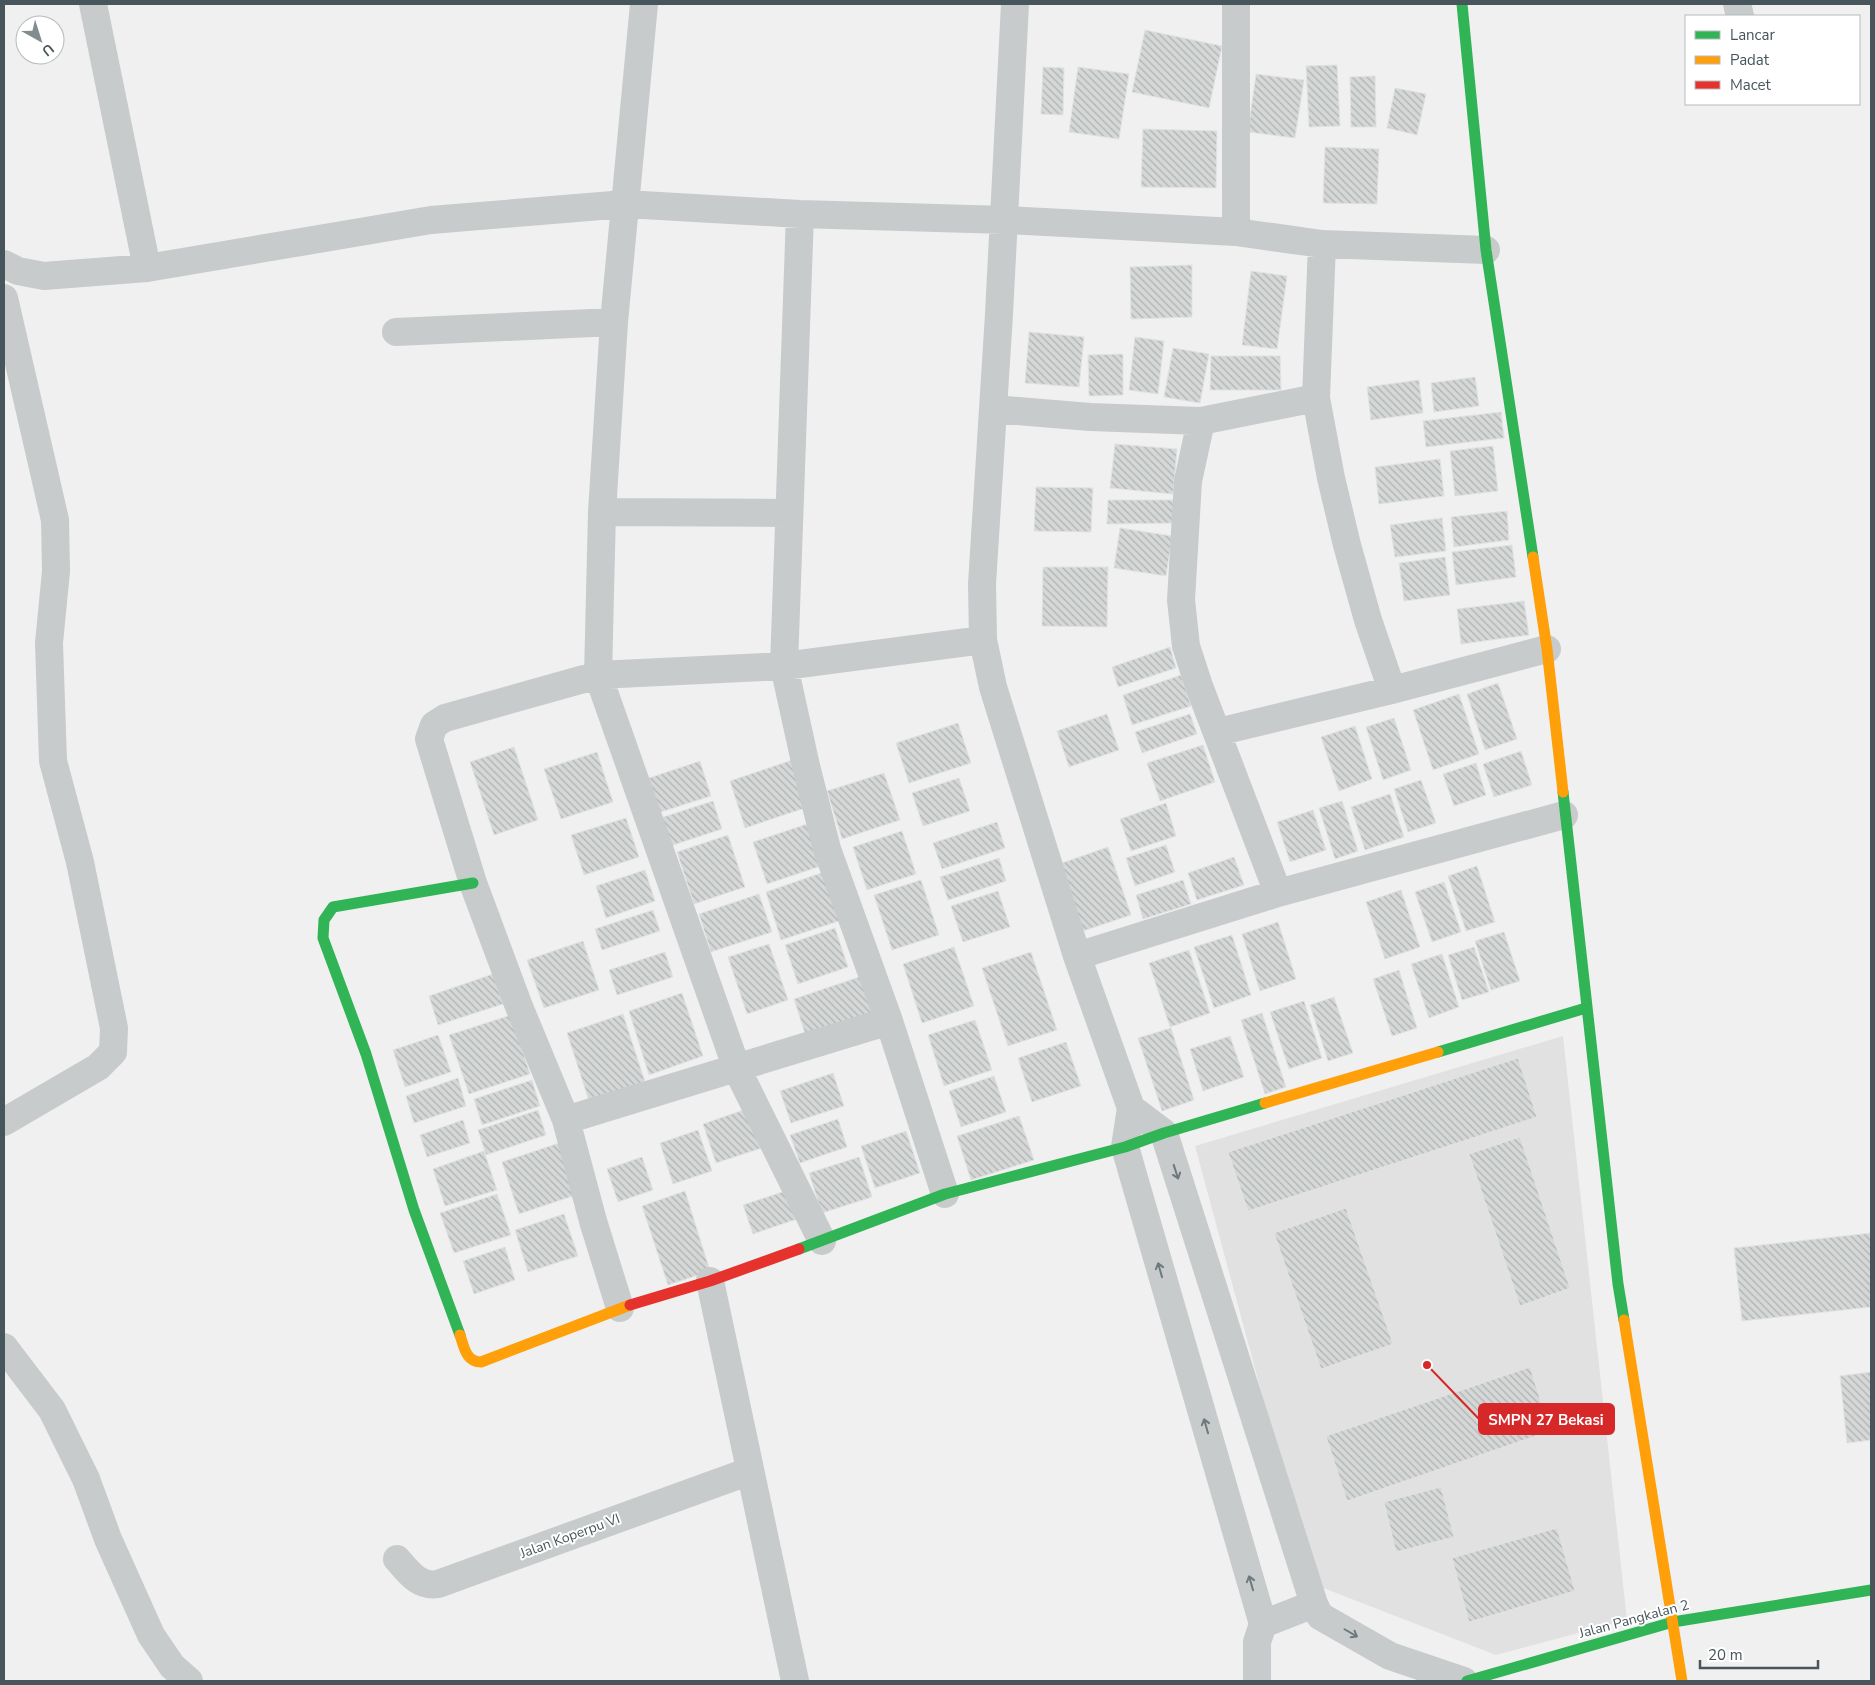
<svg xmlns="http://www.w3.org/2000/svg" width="1875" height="1685" viewBox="0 0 1875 1685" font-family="'Nunito Sans',sans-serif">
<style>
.education{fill:#e2e1e1}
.building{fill:url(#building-back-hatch);stroke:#e1e2e3}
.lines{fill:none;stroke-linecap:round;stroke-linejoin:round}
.street{stroke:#c7cbcc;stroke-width:28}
.fast{stroke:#30b455;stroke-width:11}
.slow{stroke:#ff9f0a;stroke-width:11}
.jam{stroke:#e5322d;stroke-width:11}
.oneway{stroke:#6d797d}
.labels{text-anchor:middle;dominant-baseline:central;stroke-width:4;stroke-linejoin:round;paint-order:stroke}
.street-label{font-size:14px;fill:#47565b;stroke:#fff}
.leader{fill:none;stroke:#d62828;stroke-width:2}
.callout-dot{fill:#d62828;stroke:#fff;stroke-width:2}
.callout{fill:#d62828;stroke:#d62828;stroke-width:2}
.callout-label{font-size:15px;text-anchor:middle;font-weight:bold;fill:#fff}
</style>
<defs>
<pattern id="building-back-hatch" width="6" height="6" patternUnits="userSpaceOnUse" patternTransform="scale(1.25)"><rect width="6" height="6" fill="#d6d8d8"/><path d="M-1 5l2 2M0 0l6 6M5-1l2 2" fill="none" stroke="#afb2b2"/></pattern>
</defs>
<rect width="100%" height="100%" fill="#f0f0f0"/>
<path class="education" d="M 1563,1036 L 1627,1620 L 1496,1655 L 1313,1584 L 1195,1146 Z"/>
<path class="building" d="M 1145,30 L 1222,46 L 1209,108 L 1132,92 Z
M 1337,65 L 1340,126 L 1309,127 L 1306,66 Z
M 1043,67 L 1064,68 L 1063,115 L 1041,114 Z
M 1078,67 L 1129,74 L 1119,139 L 1069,132 Z
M 1256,74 L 1304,80 L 1295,138 L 1248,132 Z
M 1375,76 L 1376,127 L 1351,127 L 1350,77 Z
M 1395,88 L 1426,94 L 1417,135 L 1387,128 Z
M 1143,129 L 1217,131 L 1216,188 L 1141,187 Z
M 1325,147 L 1379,149 L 1377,204 L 1323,203 Z
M 1192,265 L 1192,317 L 1131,319 L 1130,267 Z
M 1251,271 L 1287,276 L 1277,349 L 1242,345 Z
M 1029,332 L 1084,337 L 1079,387 L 1025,383 Z
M 1135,337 L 1164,341 L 1158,394 L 1129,390 Z
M 1173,348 L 1209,354 L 1200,403 L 1164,397 Z
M 1123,354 L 1123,395 L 1089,396 L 1088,355 Z
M 1211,356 L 1280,356 L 1281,390 L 1210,390 Z
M 1475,377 L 1479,406 L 1434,412 L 1431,383 Z
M 1419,380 L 1423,413 L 1371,420 L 1367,387 Z
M 1501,412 L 1504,438 L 1426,447 L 1423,421 Z
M 1115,444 L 1177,449 L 1173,494 L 1110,488 Z
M 1493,446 L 1498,491 L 1455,496 L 1450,451 Z
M 1440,459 L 1444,496 L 1379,504 L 1375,467 Z
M 1036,487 L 1093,488 L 1091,532 L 1034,531 Z
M 1108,500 L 1177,500 L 1178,523 L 1107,524 Z
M 1507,511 L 1509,540 L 1454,547 L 1451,517 Z
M 1442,518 L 1446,551 L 1395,557 L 1390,525 Z
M 1120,528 L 1172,536 L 1166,576 L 1114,568 Z
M 1512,545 L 1516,577 L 1456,585 L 1452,552 Z
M 1445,557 L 1450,595 L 1404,601 L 1399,563 Z
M 1043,567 L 1108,567 L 1107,627 L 1042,626 Z
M 1524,601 L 1529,635 L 1461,644 L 1457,609 Z
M 1170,647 L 1176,668 L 1118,687 L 1112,667 Z
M 1181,675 L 1191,706 L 1132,725 L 1123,695 Z
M 1498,683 L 1517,739 L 1485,750 L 1467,694 Z
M 1459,694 L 1479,754 L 1433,770 L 1413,710 Z
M 1107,714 L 1119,750 L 1069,767 L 1057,731 Z
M 1190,714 L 1197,734 L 1142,753 L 1135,732 Z
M 1394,718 L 1411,770 L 1383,780 L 1366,727 Z
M 958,723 L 971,763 L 909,783 L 896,743 Z
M 1355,726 L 1372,779 L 1339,791 L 1321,737 Z
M 1203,745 L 1215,782 L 1160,801 L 1147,763 Z
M 514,747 L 538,820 L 494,835 L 470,762 Z
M 1521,751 L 1532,785 L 1494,797 L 1483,764 Z
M 597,752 L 613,802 L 561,819 L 544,769 Z
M 798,758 L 814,805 L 745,828 L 730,781 Z
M 700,761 L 711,796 L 648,816 L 637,782 Z
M 1476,763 L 1486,795 L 1454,806 L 1443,774 Z
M 884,773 L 900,820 L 842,839 L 827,791 Z
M 959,778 L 970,811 L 923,826 L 912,793 Z
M 1421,780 L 1436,823 L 1408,832 L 1394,789 Z
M 1390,794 L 1404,837 L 1365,850 L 1351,807 Z
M 713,801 L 722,829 L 664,848 L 654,820 Z
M 1342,801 L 1358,851 L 1335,859 L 1319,808 Z
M 1166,803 L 1176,836 L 1131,851 L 1120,819 Z
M 1313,810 L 1326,850 L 1290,862 L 1277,822 Z
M 626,818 L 639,857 L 584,875 L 571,835 Z
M 997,822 L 1005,848 L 942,869 L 933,843 Z
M 807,824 L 821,866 L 767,884 L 753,842 Z
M 902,831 L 916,874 L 867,890 L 853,847 Z
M 728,835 L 745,887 L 694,904 L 677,852 Z
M 1166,845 L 1175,872 L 1135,886 L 1126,858 Z
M 1108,847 L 1131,915 L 1083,931 L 1062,863 Z
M 1234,857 L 1244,885 L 1197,900 L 1188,873 Z
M 999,858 L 1006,881 L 948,900 L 940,877 Z
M 1477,866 L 1495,922 L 1466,931 L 1448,876 Z
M 645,870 L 655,901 L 606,918 L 596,886 Z
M 824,872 L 839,921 L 781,940 L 766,892 Z
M 921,880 L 939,935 L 892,950 L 874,895 Z
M 1183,880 L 1191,904 L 1143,919 L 1136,895 Z
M 1444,882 L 1461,932 L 1432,942 L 1415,892 Z
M 1401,890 L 1420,947 L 1385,959 L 1366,902 Z
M 998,891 L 1010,927 L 963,942 L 951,906 Z
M 759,894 L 772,932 L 711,952 L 699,914 Z
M 653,910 L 660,931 L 602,950 L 595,929 Z
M 1278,922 L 1296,979 L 1260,991 L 1242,934 Z
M 835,928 L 848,967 L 798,984 L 785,945 Z
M 1504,932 L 1520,981 L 1491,990 L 1475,941 Z
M 1232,935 L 1251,995 L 1214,1008 L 1194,947 Z
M 583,941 L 599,990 L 544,1008 L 527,960 Z
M 769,944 L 788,1000 L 747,1014 L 728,957 Z
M 954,947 L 974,1006 L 922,1023 L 903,964 Z
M 1474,947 L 1489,992 L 1462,1000 L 1448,955 Z
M 1189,950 L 1210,1013 L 1170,1027 L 1149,963 Z
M 665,952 L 673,977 L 617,995 L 609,970 Z
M 1031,952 L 1057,1030 L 1008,1046 L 982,968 Z
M 1442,954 L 1459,1007 L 1429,1018 L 1411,964 Z
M 1399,970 L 1417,1028 L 1392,1036 L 1373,979 Z
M 493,974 L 503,1004 L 438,1025 L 429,996 Z
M 862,976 L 875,1017 L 807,1040 L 794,999 Z
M 682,993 L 703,1056 L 649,1075 L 629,1011 Z
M 1334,997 L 1353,1053 L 1328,1061 L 1310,1005 Z
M 1304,1001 L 1322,1058 L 1289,1069 L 1270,1012 Z
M 1262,1013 L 1286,1087 L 1265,1094 L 1241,1020 Z
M 623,1014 L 647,1088 L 591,1107 L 567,1033 Z
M 511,1015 L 530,1074 L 469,1094 L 449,1035 Z
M 975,1020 L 992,1070 L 944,1086 L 928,1035 Z
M 1171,1028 L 1194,1100 L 1162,1111 L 1138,1038 Z
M 438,1035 L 451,1072 L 405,1087 L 393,1050 Z
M 1230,1036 L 1244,1077 L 1203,1091 L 1190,1049 Z
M 1066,1042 L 1081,1086 L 1032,1102 L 1018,1058 Z
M 1518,1058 L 1537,1117 L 1248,1211 L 1228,1152 Z
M 833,1073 L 844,1106 L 791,1123 L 780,1091 Z
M 994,1076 L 1006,1112 L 961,1127 L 949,1091 Z
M 458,1078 L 466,1106 L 414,1123 L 406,1096 Z
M 532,1080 L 540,1106 L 482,1125 L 474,1099 Z
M 752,1107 L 765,1147 L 716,1163 L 703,1124 Z
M 538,1110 L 546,1135 L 486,1155 L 478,1130 Z
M 1019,1116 L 1034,1160 L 971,1180 L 957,1136 Z
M 838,1119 L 847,1147 L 800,1163 L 790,1135 Z
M 463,1120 L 470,1143 L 427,1157 L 420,1135 Z
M 698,1130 L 712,1171 L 673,1184 L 660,1143 Z
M 906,1131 L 920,1173 L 875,1188 L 861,1146 Z
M 1520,1137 L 1570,1288 L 1520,1306 L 1469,1154 Z
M 559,1143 L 576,1195 L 519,1214 L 502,1162 Z
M 484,1151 L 497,1190 L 445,1206 L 433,1169 Z
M 642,1157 L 653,1190 L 618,1202 L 607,1169 Z
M 859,1157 L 872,1197 L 822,1213 L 809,1173 Z
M 794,1188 L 803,1217 L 753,1234 L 743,1205 Z
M 685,1191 L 710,1271 L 668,1285 L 642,1206 Z
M 497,1194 L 511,1235 L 454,1253 L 440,1213 Z
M 1346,1208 L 1393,1344 L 1321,1369 L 1274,1233 Z
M 564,1214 L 578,1256 L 528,1272 L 515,1230 Z
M 1871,1233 L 1871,1307 L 1742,1321 L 1734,1248 Z
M 505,1247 L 515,1280 L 474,1294 L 463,1261 Z
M 1530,1367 L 1550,1431 L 1347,1501 L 1326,1436 Z
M 1871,1372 L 1871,1440 L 1847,1443 L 1840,1376 Z
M 1441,1487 L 1454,1537 L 1396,1552 L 1384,1502 Z
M 1557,1528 L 1575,1591 L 1469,1622 L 1452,1558 Z"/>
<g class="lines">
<path class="street" d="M 93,4 L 147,268
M 644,4 L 614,322 L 602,512 L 598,675 L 737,1069 L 822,1241
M 1015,4 L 999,314 L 982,584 L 983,640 L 993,687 L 1077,956 L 1131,1108
M 1236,4 L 1236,232
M 1737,4 L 1740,16
M 800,214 L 784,666 L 806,766 L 827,849 L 889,1021 L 945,1194
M 1322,244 L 1316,398 L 1331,478 L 1347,545 L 1368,620 L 1392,690
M 4,264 L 18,271 L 44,276 L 147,268 L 431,220 L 625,204 L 800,214 L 1005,220 L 1236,232 L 1322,244 L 1486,250
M 4,298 L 55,520 L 56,571 L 49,643 L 53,761 L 80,862 L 114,1028 L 113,1052 L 98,1067 L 4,1122
M 396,332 L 614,322
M 993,409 L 1090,417 L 1201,421 L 1316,398
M 1201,421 L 1188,481 L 1181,600 L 1186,646 L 1199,686 L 1278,893
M 602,512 L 789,513
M 1218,732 L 1392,690 L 1547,649
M 1077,956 L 1278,893 L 1564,815
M 566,1120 L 889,1021
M 710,1281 L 795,1681
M 620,1308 L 593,1221 L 566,1120 L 518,1004 L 473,883 L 429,739 L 434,725 L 445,718 L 598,675 L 784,666 L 983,640
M 4,1347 L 52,1410 L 86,1479 L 108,1539 L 151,1635 L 172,1666 L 189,1681
M 397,1559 C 409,1573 419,1587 438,1584 L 750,1471
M 1263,1624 L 1314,1604
M 1257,1681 L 1257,1642 L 1263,1624 L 1125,1147 L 1131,1108 L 1164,1133 L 1314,1604 L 1320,1616 L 1390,1656 L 1464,1681"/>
<path class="fast" d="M 1462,4 L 1486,250 L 1533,557
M 1563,792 L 1618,1284 L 1624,1320
M 1438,1052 L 1586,1008
M 799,1249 L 945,1194 L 1125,1147 L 1164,1133 L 1265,1103
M 460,1335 L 414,1210 L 366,1054 L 323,938 L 324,920 L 333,907 L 473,883
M 1467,1681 L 1673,1622 L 1871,1590"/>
<path class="slow" d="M 1533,557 L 1547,649 L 1563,792
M 1265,1103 L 1438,1052
M 1624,1320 L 1682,1681
M 460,1335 C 464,1347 466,1362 481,1362 L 630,1305"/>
<path class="jam" d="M 630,1305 L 710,1281 L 799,1249"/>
</g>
<defs><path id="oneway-shaft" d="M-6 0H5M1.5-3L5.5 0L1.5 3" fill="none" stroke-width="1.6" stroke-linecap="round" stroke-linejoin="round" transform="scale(1.25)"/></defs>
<g class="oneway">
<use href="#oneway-shaft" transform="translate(1176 1172) rotate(72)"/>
<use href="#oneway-shaft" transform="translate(1160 1270) rotate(-106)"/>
<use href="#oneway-shaft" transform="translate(1206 1426) rotate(-106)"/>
<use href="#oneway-shaft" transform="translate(1251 1583) rotate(-106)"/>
<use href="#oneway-shaft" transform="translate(1351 1633) rotate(30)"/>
</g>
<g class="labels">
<g class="street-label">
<text transform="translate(570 1536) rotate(-20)">Jalan Koperpu VI</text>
<text transform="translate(1634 1619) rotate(-15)">Jalan Pangkalan 2</text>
</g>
</g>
<path class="leader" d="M1427 1365L1479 1419"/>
<circle class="callout-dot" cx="1427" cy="1365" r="5"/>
<rect class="callout" x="1479" y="1404" width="135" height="30" rx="5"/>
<g class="callout-label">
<text x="1546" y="1425">SMPN 27 Bekasi</text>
</g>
<rect width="1875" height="1685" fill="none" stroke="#47565b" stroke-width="10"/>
<rect x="1685" y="15" width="175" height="90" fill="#ffffff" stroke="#b5bbbd"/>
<rect x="1695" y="31" width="25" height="8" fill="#30b455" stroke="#b5bbbd"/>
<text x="1730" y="40" font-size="15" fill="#47565b">Lancar</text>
<rect x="1695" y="56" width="25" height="8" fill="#ff9f0a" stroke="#b5bbbd"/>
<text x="1730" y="65" font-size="15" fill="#47565b">Padat</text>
<rect x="1695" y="81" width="25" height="8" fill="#e5322d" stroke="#b5bbbd"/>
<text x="1730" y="90" font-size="15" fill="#47565b">Macet</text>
<g transform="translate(40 40) rotate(141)"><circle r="24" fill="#ffffff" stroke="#b5bbbd"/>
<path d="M0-4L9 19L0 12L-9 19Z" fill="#828c8f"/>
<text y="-8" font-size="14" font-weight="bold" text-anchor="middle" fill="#47565b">U</text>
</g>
<path d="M1700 1660v8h118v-8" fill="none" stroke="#47565b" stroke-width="2.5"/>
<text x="1708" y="1660" font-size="15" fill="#47565b" stroke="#ffffff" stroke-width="4" paint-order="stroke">20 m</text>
</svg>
